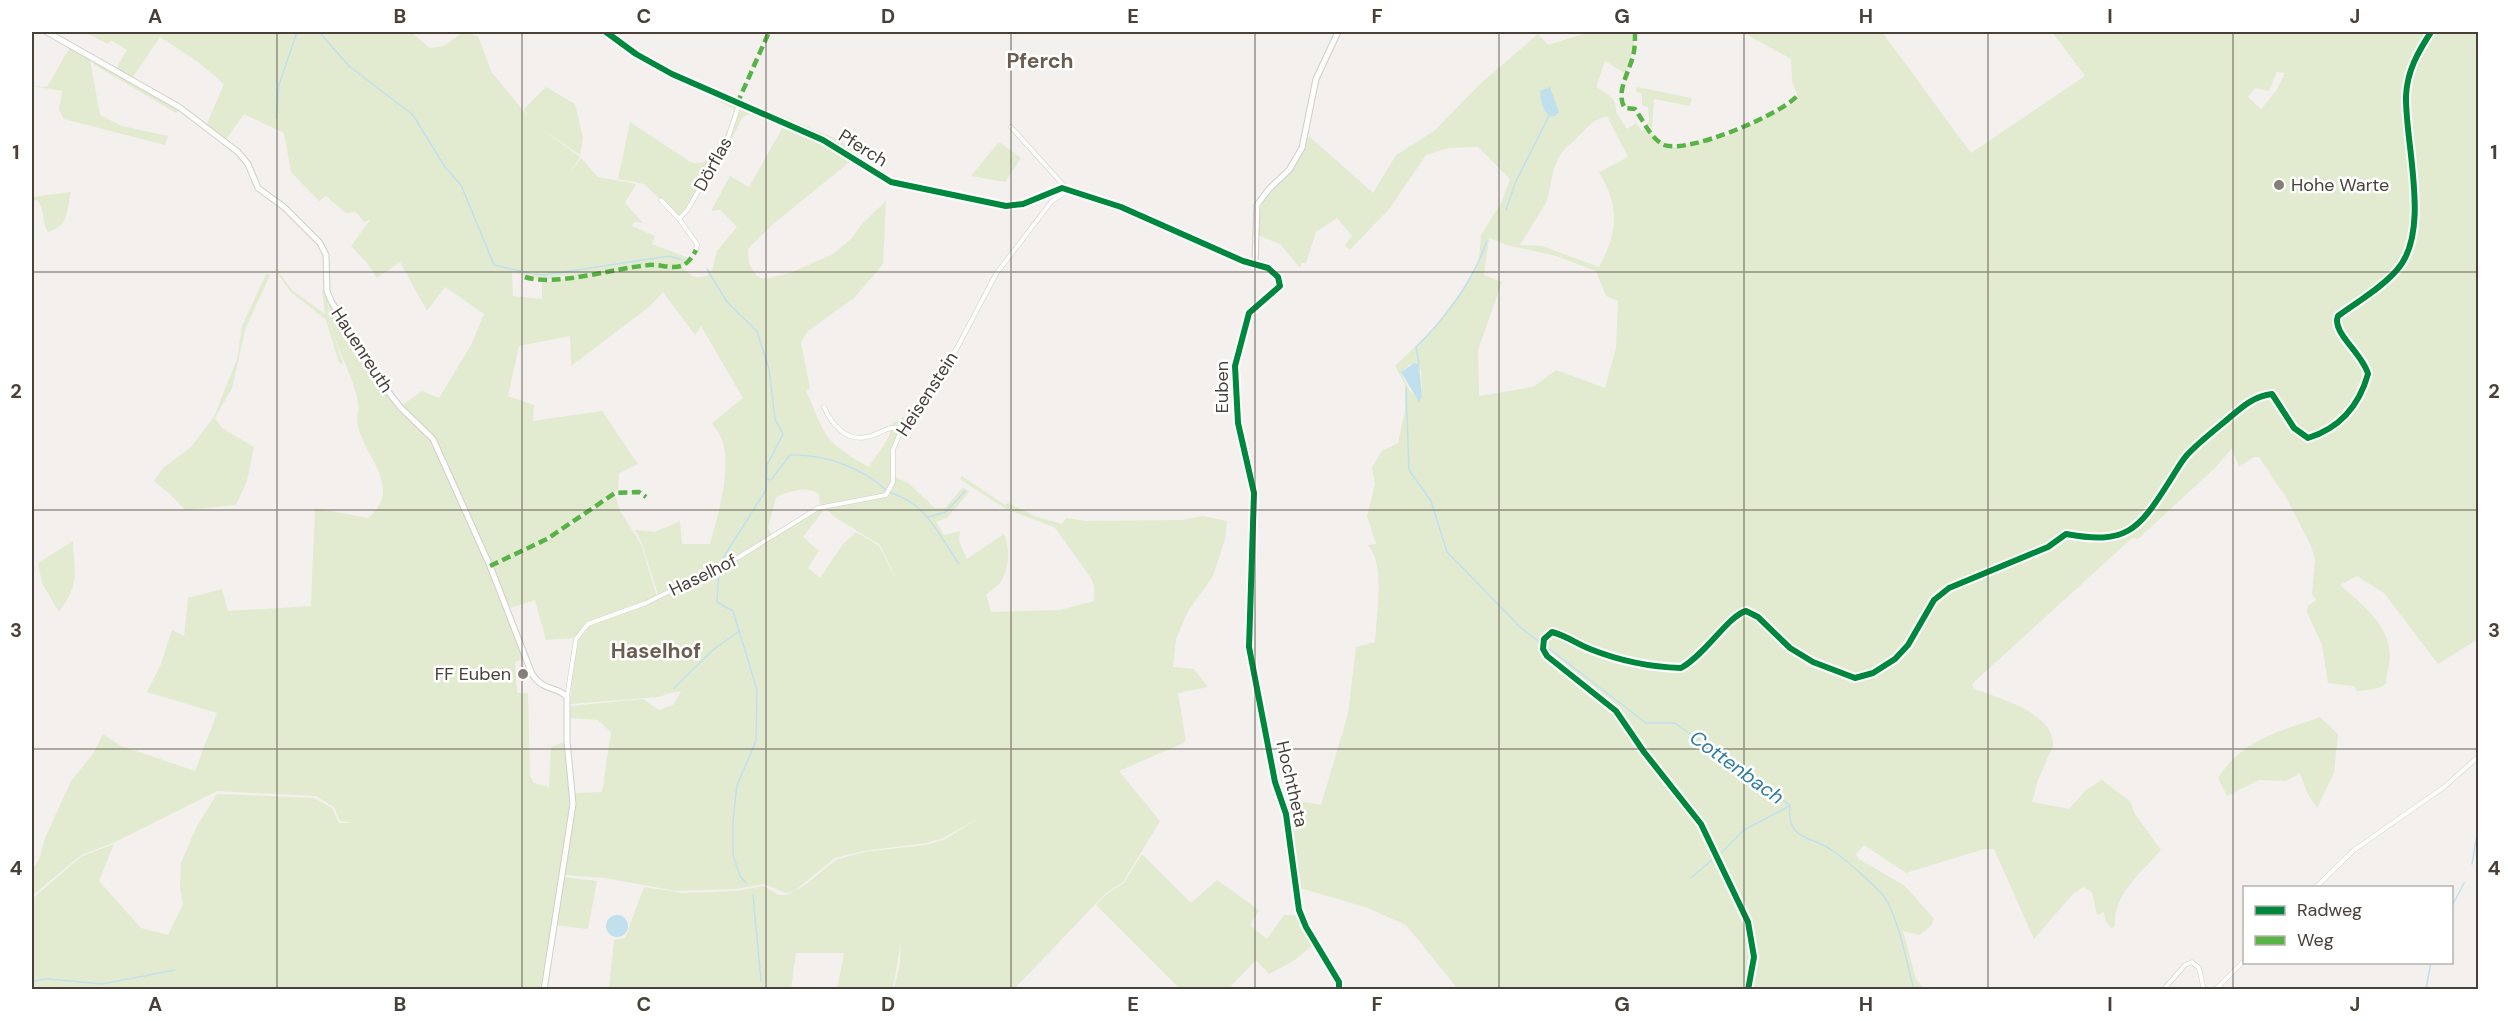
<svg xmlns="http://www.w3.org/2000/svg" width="2510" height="1021" viewBox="0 0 2510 1021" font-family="'DM Sans',sans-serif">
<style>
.green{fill:#e2ebcf;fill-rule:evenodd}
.water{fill:#c1e0ee}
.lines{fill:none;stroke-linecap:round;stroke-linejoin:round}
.stream{stroke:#c1e0ee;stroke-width:1.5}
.minor-casing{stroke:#d1cecb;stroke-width:5}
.tertiary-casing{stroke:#d1cecb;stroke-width:7}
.minor{stroke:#fdfdfc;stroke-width:4}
.tertiary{stroke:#fdfdfc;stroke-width:5}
.quiet{stroke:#57b346;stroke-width:4.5;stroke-dasharray:9 4.5;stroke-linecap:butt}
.cycleway-casing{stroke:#fff;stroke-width:10}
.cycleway{stroke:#00873e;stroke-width:6}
.grid{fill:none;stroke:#494139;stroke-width:1.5;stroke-opacity:0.55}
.poi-dot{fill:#847e78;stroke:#fff;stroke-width:2}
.labels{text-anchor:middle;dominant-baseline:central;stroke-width:5;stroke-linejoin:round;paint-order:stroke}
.street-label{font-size:18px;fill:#494139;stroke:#fff}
.poi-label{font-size:18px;fill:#494139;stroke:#fff;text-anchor:start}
.water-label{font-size:20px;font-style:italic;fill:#317da2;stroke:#fff}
.quarter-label{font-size:21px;font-weight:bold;fill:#6b5e50;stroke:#fff}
.neatline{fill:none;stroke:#494139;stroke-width:2}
.grid-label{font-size:20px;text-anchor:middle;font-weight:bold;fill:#494139}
</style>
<rect width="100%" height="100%" fill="#f3f0ed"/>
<path class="green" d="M 84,32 L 411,32 L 430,48 L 444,46 L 463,32 L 478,36 L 492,73 L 528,116 L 524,109 L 546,87 L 575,104 L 583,138 L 580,155 L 540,128 L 580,157 L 570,173 L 581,158 L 598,177 L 636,184 L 625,203 L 643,223 L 634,222 L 632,226 L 655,236 L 652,244 L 689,258 L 682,267 C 691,276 694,279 707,276 L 713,268 L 717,251 L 737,227 L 720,210 L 711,211 L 730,176 L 749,187 L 783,127 L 749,114 L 742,118 L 717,169 L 713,167 L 732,132 L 739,109 L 822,142 L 852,160 L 772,225 L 748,249 L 749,264 L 757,276 L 764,279 L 790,273 L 833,254 L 850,240 L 863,223 L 886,201 L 883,264 L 854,298 L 808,331 L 801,342 L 810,389 L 806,390 C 826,437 823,441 869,467 C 877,453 891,439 893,423 L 912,412 L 894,444 L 892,482 L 885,494 L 820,506 L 819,494 C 804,485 792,491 776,497 L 768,528 L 772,535 L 739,556 L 658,595 L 642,544 L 635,530 L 655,532 L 680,521 L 682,544 L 710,544 C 718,516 732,468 722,440 C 720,434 715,428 712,423 L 743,398 L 701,326 L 695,335 L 663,292 L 649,307 L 571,366 L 570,336 L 519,346 L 508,396 L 534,405 L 533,421 L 602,411 L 638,464 L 619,473 L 618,490 C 579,514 537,554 492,563 L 435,438 L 401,406 L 422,391 L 439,398 L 471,345 L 484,314 L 445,287 L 427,311 L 400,262 L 377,278 L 367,263 L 351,246 L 370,220 L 364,222 L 356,212 L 346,213 L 326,196 L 319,201 L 291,172 L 284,133 L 244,114 L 225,141 L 206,126 L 224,84 L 198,62 L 160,37 L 131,80 L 115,70 L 127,50 L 111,40 L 108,44 ZM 512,272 L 542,280 L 574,274 L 575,277 L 542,283 L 542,299 L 513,296 Z
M 1590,32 L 1634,32 L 1634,48 L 1626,74 L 1605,61 L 1596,87 C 1607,94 1617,97 1616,112 L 1627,129 L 1636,123 L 1642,131 L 1647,128 L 1655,138 L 1670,145 L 1669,148 L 1726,137 L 1799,100 L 1792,81 L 1791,59 L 1742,32 L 1882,32 L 1971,153 L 2085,76 L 2052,32 L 2478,32 L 2478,639 L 2438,664 L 2384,593 L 2357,576 L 2340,585 C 2366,607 2400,634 2387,673 C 2385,678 2389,682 2384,685 C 2378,690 2364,690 2357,691 L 2354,686 L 2328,683 L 2322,645 L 2307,612 L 2308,606 L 2316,600 L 2312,594 L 2315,559 L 2311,546 L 2287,499 L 2259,457 L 2254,457 L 2239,467 L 2232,448 L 2216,467 L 2138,539 L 2132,538 L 1972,684 L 1974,689 C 1999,698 2055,713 2053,746 L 2038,780 L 2032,802 L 2069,809 L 2086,790 L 2102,780 L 2130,801 L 2135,814 L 2161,850 C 2141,873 2113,894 2115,926 L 2112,929 L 2105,920 L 2104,912 L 2097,915 L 2092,892 L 2083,887 L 2073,894 L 2034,939 L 1994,849 L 1984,849 L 1906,873 L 1864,845 L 1856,854 L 1859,859 L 1905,886 L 1934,919 L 1931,926 L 1920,935 L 1903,931 L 1916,979 L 1924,989 L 1458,989 L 1406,925 L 1368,908 L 1297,887 L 1282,798 L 1321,805 L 1348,714 L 1356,647 L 1375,642 C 1376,619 1386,559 1367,545 L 1376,544 L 1367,516 L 1375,484 L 1372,467 L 1382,451 L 1398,443 L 1405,410 L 1405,384 L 1395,366 L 1433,329 L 1473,275 L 1479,261 L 1481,235 L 1502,201 L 1510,179 L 1478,147 L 1448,148 L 1426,155 L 1390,208 L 1350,250 L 1345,245 L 1352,236 L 1337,218 L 1316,232 L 1306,263 L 1302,263 L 1300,268 L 1280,244 L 1258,235 L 1258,215 L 1264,200 L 1295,167 L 1309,136 L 1373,193 L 1396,155 L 1434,131 L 1479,85 L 1538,34 L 1548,45 ZM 2277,72 L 2285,73 L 2276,91 L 2261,109 L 2248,97 L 2255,88 L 2269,91 ZM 1607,116 L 1628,157 L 1599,172 C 1620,207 1618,232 1599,267 L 1542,246 L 1520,245 L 1547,201 L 1554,168 L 1561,153 L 1594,121 ZM 1489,238 L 1507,245 L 1556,256 L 1596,271 L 1606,296 L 1618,301 L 1616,348 L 1605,388 L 1556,370 L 1533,387 L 1479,396 L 1478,350 L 1502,282 L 1484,275 ZM 1410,364 L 1421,370 L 1422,397 L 1410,392 L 1401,372 Z
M 70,47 L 90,59 L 100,115 L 122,126 L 168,136 L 165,145 L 64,119 L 59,110 L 62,91 L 32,86 L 47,87 Z
M 94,61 L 178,109 L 179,110 L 176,113 L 93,64 Z
M 645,61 L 734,105 L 737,108 L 726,140 L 708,159 L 721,148 L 686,209 L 678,216 L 644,184 L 618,179 L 630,122 L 689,161 C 714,174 730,126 734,109 Z
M 1637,87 L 1692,98 L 1690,106 L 1654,99 L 1652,128 L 1647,124 L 1649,120 L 1648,107 L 1642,105 L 1642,94 L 1636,91 Z
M 740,99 L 839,140 L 857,152 L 868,165 L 893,178 L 950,193 L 891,181 L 833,145 L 740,104 Z
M 999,142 L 1021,158 L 1005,182 L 971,176 Z
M 71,192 C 66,212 69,226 48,232 C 41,221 46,211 37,200 L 32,201 L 32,197 Z
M 276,268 L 292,290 L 325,314 L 322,289 L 327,298 L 330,324 L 343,364 L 339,363 L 326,320 L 290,291 L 275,270 Z
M 266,274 L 270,275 L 246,327 L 232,388 L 215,418 L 222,428 L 254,447 L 247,481 L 236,505 L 185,510 L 169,493 L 154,481 L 163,468 L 191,447 L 214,417 L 237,359 L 242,326 Z
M 329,301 L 381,386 L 431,440 L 488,566 L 523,660 L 515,661 L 517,693 L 528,693 L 530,776 L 534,783 L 549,787 L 551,747 L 566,741 L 571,804 L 543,989 L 32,989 L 32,899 L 82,856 L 114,844 L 99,881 L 141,928 L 168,935 L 183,904 L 180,888 L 181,863 L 196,828 L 217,794 L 314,798 L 332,808 L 339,823 L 353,823 L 340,821 L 334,807 L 316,796 L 217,791 L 113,843 L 81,855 L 32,896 L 32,869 L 39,860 L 45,838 L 71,781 L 93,754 L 103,734 L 121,746 L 195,771 L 217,713 L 147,692 L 161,664 L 172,630 L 184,636 L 188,598 L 222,589 L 228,611 L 311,606 L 315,508 L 368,518 C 404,488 365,458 358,426 C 356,419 359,411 358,403 C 354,372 325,333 329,301 Z
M 962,476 L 1005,505 L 1008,503 L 1037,517 L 1062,524 L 1066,518 L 1086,521 L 1182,520 L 1203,516 L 1227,521 L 1225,539 L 1213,576 L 1188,611 L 1176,639 L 1173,667 L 1194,669 L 1208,687 L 1178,693 L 1186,742 L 1119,771 L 1160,821 L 1123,882 L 1106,893 L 1014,989 L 894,989 L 900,963 L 901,941 L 893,989 L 837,989 L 844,953 L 796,953 L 791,989 L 609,989 L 614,940 L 625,938 L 644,887 L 683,893 L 737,891 L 763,886 L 779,895 L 786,895 L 805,885 L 836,860 L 864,852 L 926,845 L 944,840 L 979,818 L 943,838 L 926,843 L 863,851 L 835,858 L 794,891 L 786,893 L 763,884 L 737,889 L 676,891 L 605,878 L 565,875 L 575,793 L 602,792 L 611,732 L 598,720 L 569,718 L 571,706 L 643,699 L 659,710 L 673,705 L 681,692 C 671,691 666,696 657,697 C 629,699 599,702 571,704 L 572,667 L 577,639 L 589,625 L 632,609 L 740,558 L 820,509 L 823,511 L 803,537 L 819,551 L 808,568 L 820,578 L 843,544 L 856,532 L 879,546 L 898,583 L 880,545 L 833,516 L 826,508 L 887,496 L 893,488 L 895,477 L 908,483 L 935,508 L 945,508 L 963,487 L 969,492 L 947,518 L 936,522 L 944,535 L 960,531 L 959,541 L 967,559 L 1004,534 C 1011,547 1009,576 997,586 C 994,589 990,591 986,595 L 991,612 L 1060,610 L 1094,601 C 1094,596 1095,587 1093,582 C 1092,578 1057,530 1054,527 L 1006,509 L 960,479 Z
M 615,495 L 620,511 L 641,544 L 657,597 L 588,622 L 575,638 L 546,640 L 535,600 L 510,608 L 493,566 L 548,540 Z
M 73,541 C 74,574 81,582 59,612 L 42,583 L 38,563 Z
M 2320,717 L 2338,734 L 2334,773 L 2317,808 L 2307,793 L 2300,773 L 2286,781 L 2259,780 L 2227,796 L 2218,778 C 2244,738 2277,733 2320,717 Z
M 1142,854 L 1191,903 L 1217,880 L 1259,910 L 1250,925 L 1267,939 L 1284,915 L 1297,915 L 1314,944 L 1295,960 L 1269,974 L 1256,960 L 1231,986 L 1234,989 L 1180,989 L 1096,905 L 1107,894 L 1124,883 Z
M 563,877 L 597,881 L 588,929 L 555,925 Z"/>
<path class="water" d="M 1550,87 L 1559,112 L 1555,116 L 1549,116 C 1542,110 1541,100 1540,91 Z
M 1414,363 L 1419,364 L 1422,397 L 1419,402 L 1401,372 Z
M606 926a11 11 0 1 1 22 0a11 11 0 1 1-22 0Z"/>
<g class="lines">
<path class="stream" d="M 319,32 L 349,66 L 413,115 L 445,167 L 461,185 L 494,265 L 529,273
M 276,118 L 279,85 L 297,32
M 1506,210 L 1516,181 L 1549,116
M 707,269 L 727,302 L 757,331 L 769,369 L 775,419 L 783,434 L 767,465 L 766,490 L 723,558
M 534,274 L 544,275 L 669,256 L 683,260
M 1419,364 L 1416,347 C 1448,316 1472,283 1487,241
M 1406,388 L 1409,470 L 1431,501 L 1447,552 L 1522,629 L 1541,643
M 767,479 L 771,480 L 790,455 C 824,454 861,467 886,490
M 891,493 C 926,503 939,535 959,564
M 928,517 L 946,512 L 965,491
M 719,570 L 717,602 L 733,611 L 757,690 L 756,741 L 737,785 L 733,821 L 733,855 L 740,876 L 746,883
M 1547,647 L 1646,723 L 1675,723 L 1790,805
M 674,688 L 714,649 L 738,632
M 1790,806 C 1786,842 1814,836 1833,851 C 1845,859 1881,890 1887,901 C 1901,929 1906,960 1914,990
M 1720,854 L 1744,830 L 1789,806
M 2472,864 L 2478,828
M 1691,878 L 1714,858
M 753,895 L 761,981
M 2452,906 L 2464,883
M 32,981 L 48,979 L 102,984 L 175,970
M 2426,989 L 2431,962"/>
<g class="minor-casing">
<path id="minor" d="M 606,32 L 636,54 L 672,74 L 823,140 L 891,182 L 1006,206 L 1023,204 L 1062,188 L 1121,207 L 1243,261 L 1255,263
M 1011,127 L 1066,188
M 661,200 L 679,219
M 696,250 L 697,244 L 679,219 L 688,209 L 727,141 L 739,105
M 824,407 C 831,423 846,442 866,437 C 880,435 887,425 902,428
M 567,697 L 576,639 L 588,624 L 646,603 L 739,557 L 818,508 L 886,495 L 893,482 L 893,450 L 902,428 L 957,348 L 996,274 L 1052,201 L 1069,190
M 2315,888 L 2354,850 L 2444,787 L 2478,757
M 2163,990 L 2185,965 L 2192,962 L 2199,968 L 2204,990
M 2215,990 L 2244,961"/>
</g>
<g class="tertiary-casing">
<path id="tertiary" d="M 47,32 L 179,107 L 238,152 L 248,164 L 258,188 L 284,207 L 320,243 L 326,255 L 327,291 L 331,301 L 383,385 L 400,407 L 433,439 L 490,566 L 532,674 C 545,693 556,685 567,697 L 567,741 L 573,804 L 544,990
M 1338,32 L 1316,79 L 1302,148 L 1289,170 L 1269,189 L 1257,205 L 1255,263 C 1267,268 1277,272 1280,286 L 1249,313 L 1235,366 L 1238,423 L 1254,493 L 1249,647 L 1275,782 L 1286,814 L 1299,910 L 1306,927 L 1339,982 L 1339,990"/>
</g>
<use href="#minor" class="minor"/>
<use href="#tertiary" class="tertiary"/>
<path class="quiet" d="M 1635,32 C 1635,38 1635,45 1634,51 C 1632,68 1614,92 1625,108 L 1635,109 C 1643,120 1651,139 1664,145 C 1688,154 1780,115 1797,96
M 737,104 L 769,32
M 525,277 C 555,287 615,268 649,265 C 659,264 671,269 681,266 C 687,265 693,256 696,250
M 490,566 L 547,539 L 615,493 L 639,492 L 646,497"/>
<g class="cycleway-casing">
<path id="cycleway" d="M 606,32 L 636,54 L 672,74 L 823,140 L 891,182 L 1006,206 L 1023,204 L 1062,188 L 1121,207 L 1243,261 L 1268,268 L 1278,277 L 1280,286 L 1249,313 L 1235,366 L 1238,423 L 1254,493 L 1249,647 L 1275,782 L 1286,814 L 1299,910 L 1306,927 L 1339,982 L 1339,990
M 1748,990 L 1754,957 L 1748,922 L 1701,824 L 1644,752 L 1616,711 L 1547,656 L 1543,649 L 1544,639 L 1552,632 C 1567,636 1577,644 1590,649 C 1620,661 1649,667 1681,668 C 1706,654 1728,616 1746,611 L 1758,617 L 1790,648 L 1813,662 L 1855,678 L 1873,673 L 1895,659 L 1908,645 L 1934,600 L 1949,588 L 2048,547 L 2066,534 C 2126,545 2138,531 2169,482 C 2175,473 2180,463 2187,455 C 2199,442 2215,430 2229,418 C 2242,407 2254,396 2272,394 L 2294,428 L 2308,438 C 2340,428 2359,406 2368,374 C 2363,354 2331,332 2338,316 C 2357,302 2380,289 2396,271 C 2432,233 2405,145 2406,96 C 2407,71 2418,52 2431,32"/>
</g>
<use href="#cycleway" class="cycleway"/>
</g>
<path class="grid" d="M 277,32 L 277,990M 522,32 L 522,990M 766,32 L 766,990M 1011,32 L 1011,990M 1255,32 L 1255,990M 1499,32 L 1499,990M 1744,32 L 1744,990M 1988,32 L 1988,990M 2233,32 L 2233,990M 32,272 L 2478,272M 32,510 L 2478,510M 32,749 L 2478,749"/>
<g class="poi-dot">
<circle cx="2279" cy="185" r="6"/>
<circle cx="523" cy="674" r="6"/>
</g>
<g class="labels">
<g class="street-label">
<text transform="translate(863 148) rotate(32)">Pferch</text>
<text transform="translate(713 164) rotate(-61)">Dörflas</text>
<text transform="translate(362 350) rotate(57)">Hauenreuth</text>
<text transform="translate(1222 387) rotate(-90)">Euben</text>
<text transform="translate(927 394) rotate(-57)">Heisenstein</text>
<text transform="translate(703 575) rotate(-26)">Haselhof</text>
<text transform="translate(1292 784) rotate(77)">Hochtheta</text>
</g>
<g class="poi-label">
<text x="2291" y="185">Hohe Warte</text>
<text x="511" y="674" text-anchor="end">FF Euben</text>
</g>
<g class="water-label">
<text transform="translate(1737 767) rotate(36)">Cottenbach</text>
</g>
<g class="quarter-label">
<text x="1040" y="61">Pferch</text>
<text x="656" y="651">Haselhof</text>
</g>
</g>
<rect width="2510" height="1021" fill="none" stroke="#ffffff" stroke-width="66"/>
<rect x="2243" y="886" width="210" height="78" fill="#ffffff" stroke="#b6b3b0" stroke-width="1.5"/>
<rect x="2255" y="906" width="30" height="9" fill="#00873e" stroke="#b6b3b0" stroke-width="1.5"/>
<text x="2297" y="916" font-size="18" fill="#494139">Radweg</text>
<rect x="2255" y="936" width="30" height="9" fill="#57b346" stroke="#b6b3b0" stroke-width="1.5"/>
<text x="2297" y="946" font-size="18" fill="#494139">Weg</text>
<rect x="33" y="33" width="2444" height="955" class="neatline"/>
<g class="grid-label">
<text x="155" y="23">A</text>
<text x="400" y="23">B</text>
<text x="644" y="23">C</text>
<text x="888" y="23">D</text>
<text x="1133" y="23">E</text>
<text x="1377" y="23">F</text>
<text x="1622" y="23">G</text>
<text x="1866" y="23">H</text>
<text x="2110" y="23">I</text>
<text x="2355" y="23">J</text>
<text x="16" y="159">1</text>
<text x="2494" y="159">1</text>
<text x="16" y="398">2</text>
<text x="2494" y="398">2</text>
<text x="16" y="637">3</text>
<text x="2494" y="637">3</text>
<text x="16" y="875">4</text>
<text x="2494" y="875">4</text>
<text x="155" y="1011">A</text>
<text x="400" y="1011">B</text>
<text x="644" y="1011">C</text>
<text x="888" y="1011">D</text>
<text x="1133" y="1011">E</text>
<text x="1377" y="1011">F</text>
<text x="1622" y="1011">G</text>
<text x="1866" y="1011">H</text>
<text x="2110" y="1011">I</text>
<text x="2355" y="1011">J</text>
</g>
</svg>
